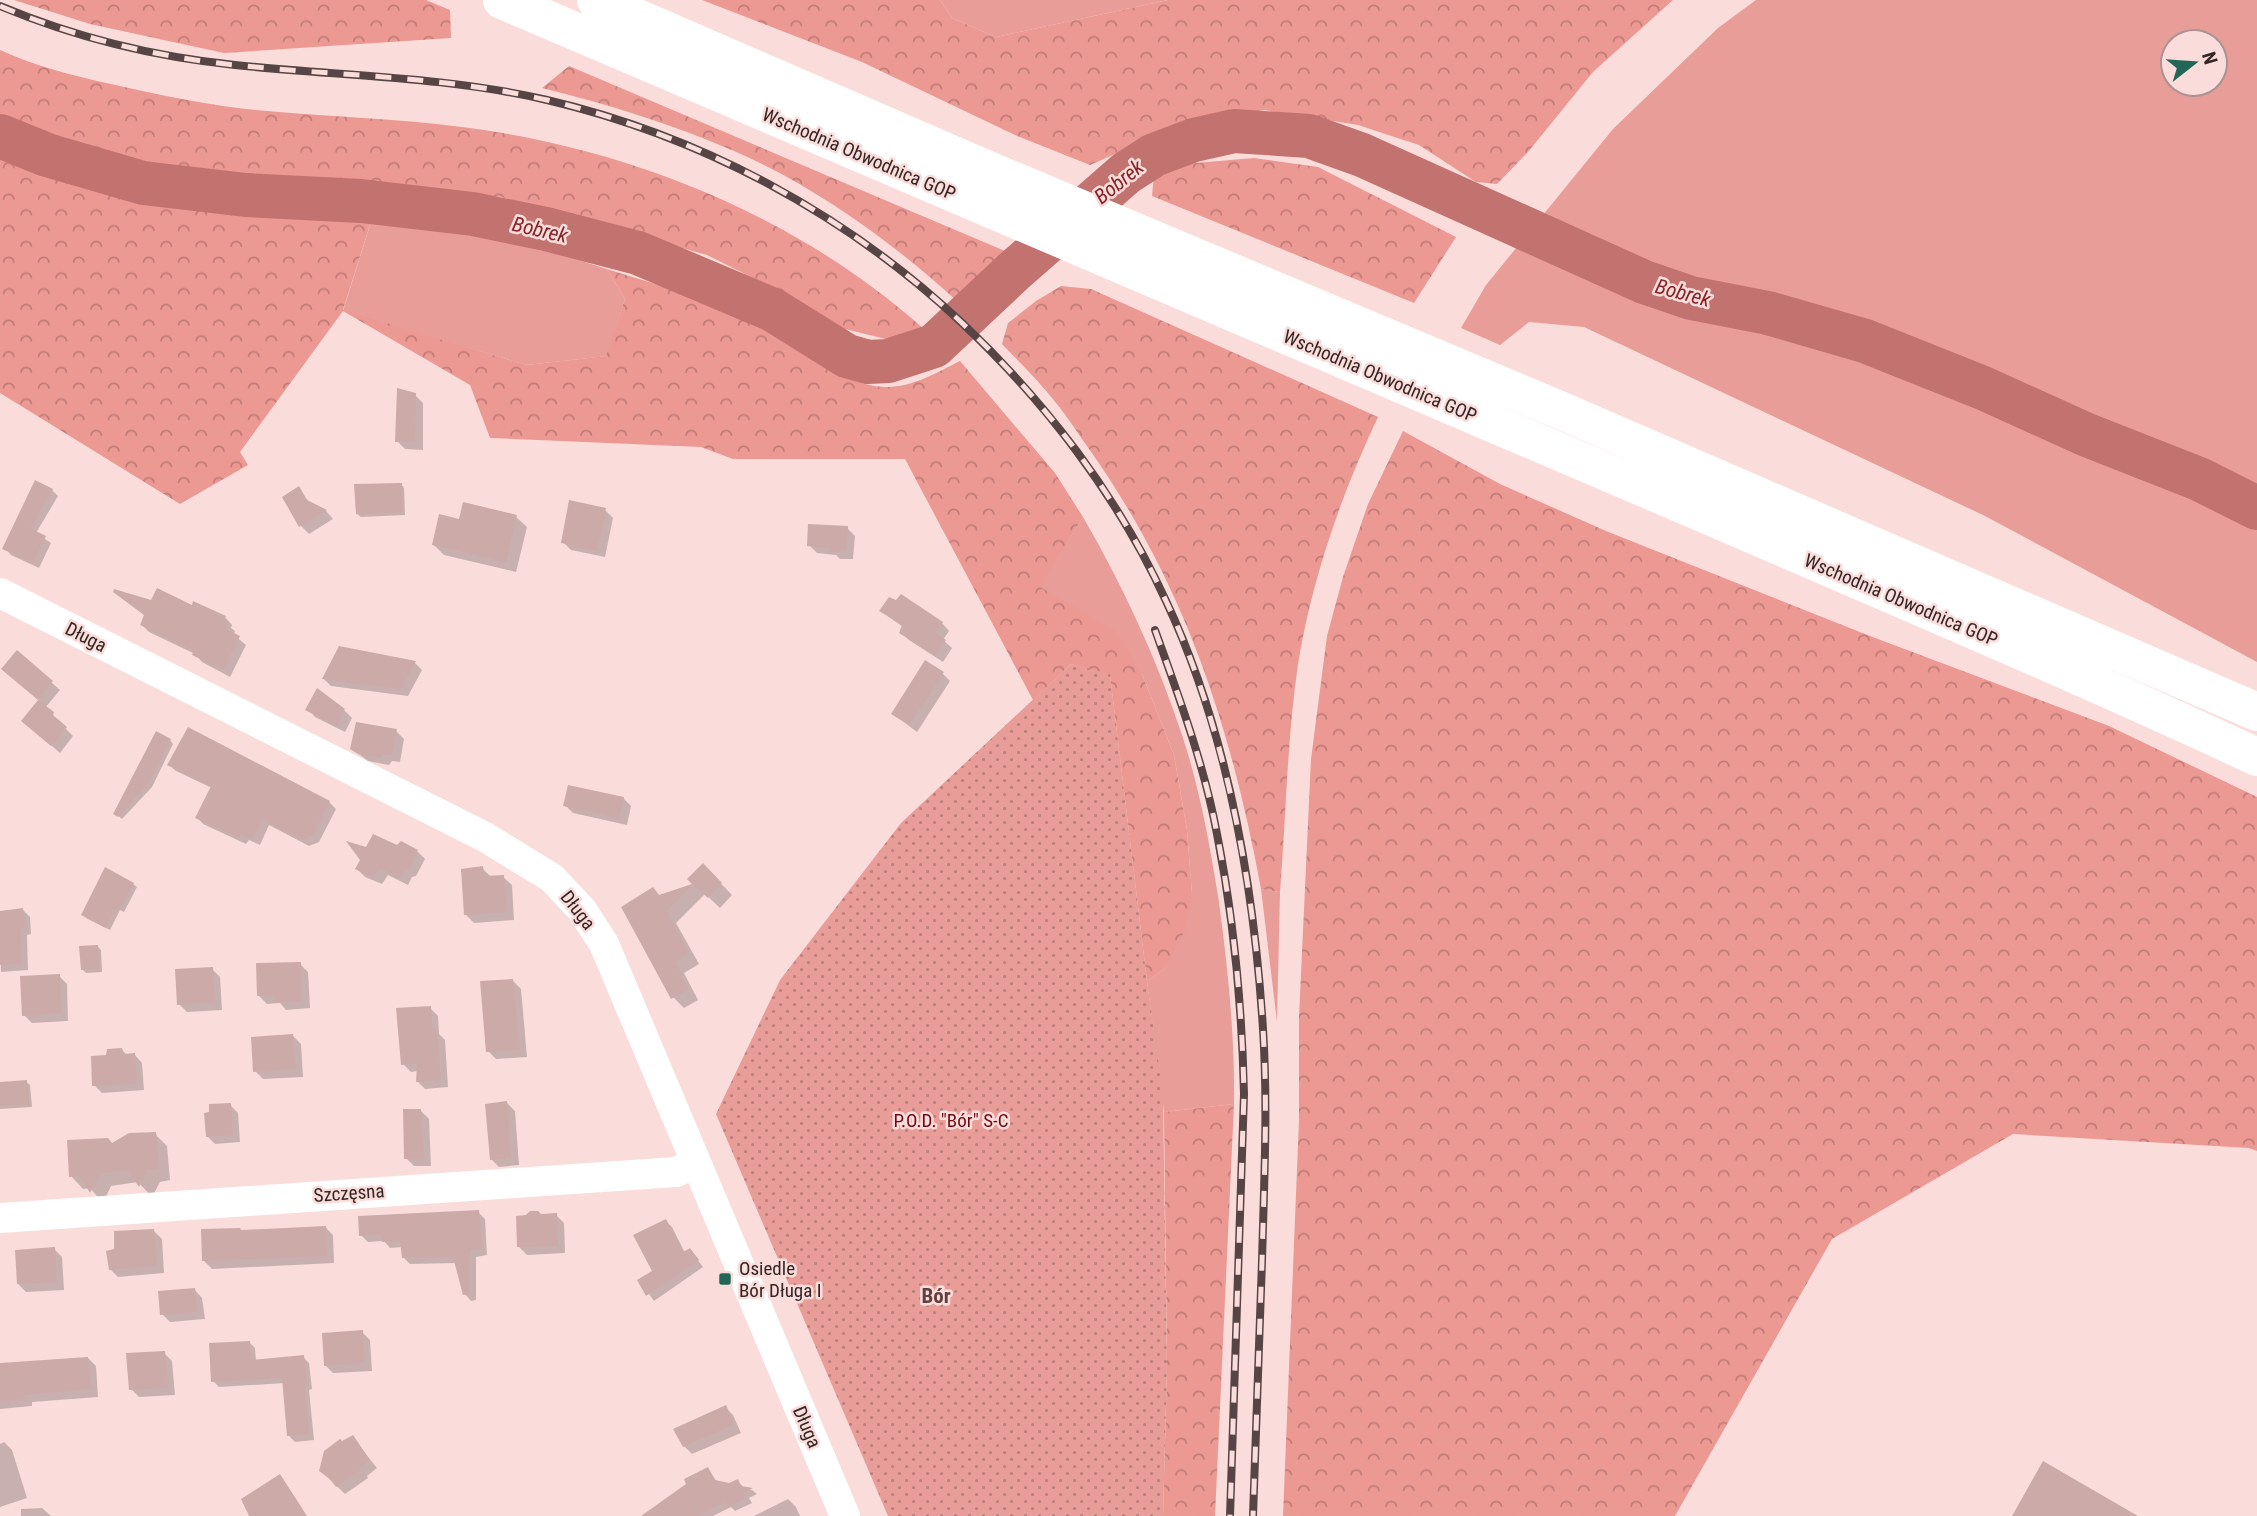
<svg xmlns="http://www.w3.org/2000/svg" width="2257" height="1516" viewBox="0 0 2257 1516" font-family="'Roboto Condensed',sans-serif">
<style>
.grass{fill:#e99d98;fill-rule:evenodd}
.forest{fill:url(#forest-crowns)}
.garden{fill:url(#garden-dots)}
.shadow{fill:#0003}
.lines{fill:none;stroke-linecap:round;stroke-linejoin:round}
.river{stroke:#c3736f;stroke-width:44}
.building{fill:#ccaaa7}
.minor{stroke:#fff;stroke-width:30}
.highway{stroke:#fff;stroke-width:38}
.rail-casing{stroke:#564544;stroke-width:8}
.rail{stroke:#fadddb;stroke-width:5;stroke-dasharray:16;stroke-linecap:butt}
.poi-dot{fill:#246656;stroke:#fadddb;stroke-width:2.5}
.labels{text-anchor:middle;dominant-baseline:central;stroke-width:5;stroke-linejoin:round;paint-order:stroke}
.street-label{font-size:19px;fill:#332524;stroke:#fadddb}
.park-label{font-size:19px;fill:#6e0914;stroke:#fadddb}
.poi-label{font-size:19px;fill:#332524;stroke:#fadddb;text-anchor:start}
.water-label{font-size:21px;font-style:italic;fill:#852427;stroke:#fadddb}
.neighbourhood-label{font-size:21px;font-weight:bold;fill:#5f4240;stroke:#fadddb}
</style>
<defs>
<pattern id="forest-crowns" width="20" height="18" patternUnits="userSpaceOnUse" patternTransform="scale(1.75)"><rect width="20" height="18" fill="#ec9893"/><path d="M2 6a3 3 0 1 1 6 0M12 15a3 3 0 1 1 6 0" fill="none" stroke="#c07c78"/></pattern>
<pattern id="garden-dots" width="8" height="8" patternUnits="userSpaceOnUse" patternTransform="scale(1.75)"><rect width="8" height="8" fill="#e99d98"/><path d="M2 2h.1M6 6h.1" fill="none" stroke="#bd807c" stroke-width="1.8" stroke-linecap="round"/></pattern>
</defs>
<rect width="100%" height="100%" fill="#fadddb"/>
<path class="grass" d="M 940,0 L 1168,0 L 996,37 L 952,18 Z
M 1756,0 L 2257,0 L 2257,662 L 1985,516 L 1584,327 L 1529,322 L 1500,345 L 1461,328 L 1486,285 L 1613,129 L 1718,28 ZM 2173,42 L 2215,42 L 2215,84 L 2173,84 Z
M 371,222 L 470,230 L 534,246 L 607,269 L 625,299 L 607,356 L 527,365 L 343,311 Z
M 1083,517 C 1123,586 1157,659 1182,735 C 1200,789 1210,846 1219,902 C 1228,969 1235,1036 1234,1104 L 1164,1112 L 1147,981 L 1163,970 L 1192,894 L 1187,830 L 1174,755 L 1142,674 L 1039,587 Z
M 1261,889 L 1280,892 L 1277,1022 Z"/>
<path class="forest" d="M 14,0 L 426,0 L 450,10 L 451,38 L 224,53 L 90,24 Z
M 702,0 L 940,0 L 952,18 L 996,37 L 1168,0 L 1673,0 L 1593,72 L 1528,152 L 1497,184 L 1476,182 L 1419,145 L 1358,125 L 1264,110 L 1181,125 L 1090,165 L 1015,135 L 862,62 Z
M 0,50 C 35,66 74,76 111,84 C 159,95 207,105 256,110 C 325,117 394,118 462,127 C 629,148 798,216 925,330 L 898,342 L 841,328 L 783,293 L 707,255 L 501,197 L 382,187 L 343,310 L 527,365 L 606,356 L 625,299 L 607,269 C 657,285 710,299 758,323 C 800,344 835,385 885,387 C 911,388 938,372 960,361 L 1055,473 L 1083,517 L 1040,587 L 1116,631 L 1142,674 L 1174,755 L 1187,830 L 1192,894 L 1185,931 L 1163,970 L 1147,981 L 1110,675 L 1071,664 L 1033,700 L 905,459 L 733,459 L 701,447 L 490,438 L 470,385 L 343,311 L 240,452 L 248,465 L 180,504 L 0,393 Z
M 569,66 L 1012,254 L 959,303 C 894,243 815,186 734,151 C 672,124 607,104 542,88 Z
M 1254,158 L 1318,167 L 1456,237 L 1414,303 L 1152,196 L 1154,175 L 1184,164 Z
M 1061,286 L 1091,289 L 1378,417 C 1341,495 1312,579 1298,664 C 1287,740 1286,816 1280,892 L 1261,889 C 1231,726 1184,582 1087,446 C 1077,432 1067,416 1056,403 C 1040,382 1020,363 1002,344 L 1008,323 L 1036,301 Z
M 1403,431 L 1500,484 L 1606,531 L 1870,636 L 2109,726 L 2257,797 L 2257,1151 L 2249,1148 L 2013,1134 L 1832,1239 L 1675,1516 L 1283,1516 L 1299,1120 L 1299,1017 L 1311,759 L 1327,636 L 1343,577 L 1368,504 Z
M 1234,1104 L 1215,1516 L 1163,1516 L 1167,1366 L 1164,1112 Z"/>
<path class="garden" d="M 1071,664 L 1110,674 L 1147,981 L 1163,1095 L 1167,1366 L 1163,1516 L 888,1516 L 716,1114 L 780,980 L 901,823 Z"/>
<path class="shadow" d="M 415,395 L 423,403 L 423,450 L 405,449 L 397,441 Z
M 401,484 L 404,488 L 405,515 L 361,517 L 357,514 Z
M 298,489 L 311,504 L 326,511 L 333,519 L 309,534 L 301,526 Z
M 52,490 L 58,496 L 36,533 L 51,543 L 39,568 L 11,555 L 5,548 Z
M 605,510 L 613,518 L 605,557 L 571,550 L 563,542 Z
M 516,517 L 527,527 L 516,572 L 444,555 L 433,544 L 460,521 Z
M 847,528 L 855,536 L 853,559 L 840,559 L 836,555 L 817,553 L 809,545 Z
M 115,592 L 152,602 L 192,607 L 225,617 L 232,625 L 231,628 L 235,631 L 234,635 L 246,645 L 230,677 L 202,662 L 195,654 L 149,632 L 142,625 L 146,616 Z
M 881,611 L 942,623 L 949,631 L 943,640 L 952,648 L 943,662 L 909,640 L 901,633 L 903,627 Z
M 17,652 L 60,690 L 45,708 L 73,736 L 60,753 L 23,721 L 39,700 L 11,676 Z
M 415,663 L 422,670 L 408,696 L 331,686 L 324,679 Z
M 942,673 L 950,681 L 917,732 L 893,714 Z
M 308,709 L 344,710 L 352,718 L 345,732 L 315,717 Z
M 396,731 L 404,739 L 400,762 L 392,761 L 389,765 L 368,761 L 352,749 Z
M 170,740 L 173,744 L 152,787 L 122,819 L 115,813 Z
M 169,765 L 329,802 L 336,809 L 319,842 L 309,846 L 269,825 L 260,845 L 249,840 L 246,844 L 203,824 L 197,817 L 212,788 L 176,771 Z
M 623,798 L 631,806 L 627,825 L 573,813 L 565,805 Z
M 398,848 L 417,851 L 425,859 L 416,876 L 412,877 L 408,885 L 388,875 L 382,884 L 365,877 L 357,869 L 367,849 Z
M 703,865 L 732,895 L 720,908 L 705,894 L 676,923 L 699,964 L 684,973 L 698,1000 L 684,1008 L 673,997 L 660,897 L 694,885 Z
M 482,868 L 490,876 L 503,877 L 512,885 L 514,920 L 474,923 L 466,915 Z
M 133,884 L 137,887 L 124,912 L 120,910 L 110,930 L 86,918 Z
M 23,910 L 30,917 L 31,934 L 27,935 L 28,970 L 1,972 L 0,912 Z
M 98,947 L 101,950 L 102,972 L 86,973 L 83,970 Z
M 300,964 L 308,972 L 310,1008 L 286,1010 L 280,1003 L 267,1004 L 259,996 Z
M 212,969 L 220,977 L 222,1010 L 187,1012 L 179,1004 Z
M 59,976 L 67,984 L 68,1021 L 32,1023 L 24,1015 Z
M 513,981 L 521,989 L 527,1057 L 496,1059 L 488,1051 Z
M 430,1008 L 438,1016 L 439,1034 L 445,1040 L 448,1087 L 425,1089 L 417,1081 L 418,1071 L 411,1072 L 403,1064 Z
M 293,1036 L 301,1044 L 303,1077 L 263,1079 L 255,1071 Z
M 122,1050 L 127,1055 L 134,1054 L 142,1063 L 144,1090 L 102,1093 L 94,1085 L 107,1056 Z
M 26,1082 L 30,1085 L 32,1107 L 0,1109 L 0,1084 Z
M 507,1103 L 515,1111 L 519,1165 L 499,1167 L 491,1159 Z
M 230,1105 L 238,1113 L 240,1142 L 215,1144 L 207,1136 Z
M 421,1111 L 429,1119 L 431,1166 L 414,1166 L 406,1158 Z
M 155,1134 L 167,1146 L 170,1180 L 160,1182 L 152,1197 L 138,1182 L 111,1186 L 103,1203 L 90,1188 L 83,1189 L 71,1176 L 113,1145 Z
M 478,1212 L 485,1219 L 487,1255 L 476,1257 L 476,1300 L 471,1301 L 465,1294 L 457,1263 L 410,1264 L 404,1258 L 403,1247 L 390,1248 L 384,1241 L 368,1242 L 361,1235 Z
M 556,1215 L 564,1223 L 565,1253 L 527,1255 L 519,1247 L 540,1216 Z
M 666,1221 L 672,1227 L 685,1253 L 690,1250 L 703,1267 L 654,1301 L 639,1280 L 654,1271 Z
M 325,1227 L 333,1235 L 334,1263 L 212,1269 L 204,1261 L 242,1232 Z
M 154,1231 L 162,1239 L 164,1273 L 118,1277 L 110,1269 Z
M 54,1249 L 62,1257 L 64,1290 L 26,1292 L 18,1284 Z
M 194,1289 L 202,1298 L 205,1319 L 170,1322 L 162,1314 Z
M 362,1332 L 370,1340 L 372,1371 L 333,1373 L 325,1365 Z
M 249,1342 L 255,1348 L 256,1361 L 303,1357 L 309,1363 L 312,1389 L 309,1390 L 314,1440 L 295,1442 L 289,1436 L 285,1383 L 219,1387 L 213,1381 Z
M 164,1353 L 172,1361 L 175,1395 L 139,1397 L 131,1389 Z
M 88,1358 L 96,1366 L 98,1397 L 32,1402 L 32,1406 L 0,1409 L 0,1365 Z
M 725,1407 L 733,1415 L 741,1433 L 692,1454 L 684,1446 Z
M 352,1437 L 377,1468 L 367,1476 L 368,1478 L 345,1494 L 321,1471 L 342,1443 Z
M 4,1442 L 12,1450 L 27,1498 L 0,1507 L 0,1444 Z
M 708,1469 L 717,1482 L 730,1485 L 738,1481 L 744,1488 L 752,1490 L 757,1494 L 749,1498 L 752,1503 L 735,1511 L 731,1507 L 713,1516 L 644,1516 Z
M 788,1499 L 796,1507 L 800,1516 L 754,1516 Z
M 42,1508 L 51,1516 L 21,1516 L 21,1509 Z"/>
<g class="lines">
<path class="river" d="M 0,136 L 47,155 L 143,183 L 246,195 L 361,201 L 473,214 L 546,229 L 638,253 L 773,310 L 847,356 L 868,362 L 888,361 L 934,346 L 1014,271 L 1126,173 L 1154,155 L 1194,140 L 1234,131 L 1309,136 L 1362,155 L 1644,282 L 1691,298 L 1768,313 L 1865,341 L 1983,388 L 2087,435 L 2199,479 L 2257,508"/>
</g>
<path class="building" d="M 397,388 L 416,393 L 415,442 L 395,442 Z
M 35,480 L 53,489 L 30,528 L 46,536 L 33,563 L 2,549 Z
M 402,483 L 403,512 L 356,514 L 354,484 Z
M 299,486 L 307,500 L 327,510 L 299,527 L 282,497 Z
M 569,500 L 606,508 L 597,551 L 561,543 Z
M 463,502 L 517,515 L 506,562 L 432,545 L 439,514 L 459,519 Z
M 808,524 L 848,526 L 846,551 L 830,552 L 828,548 L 807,546 Z
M 157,588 L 192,605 L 193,601 L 226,616 L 224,620 L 229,622 L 226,629 L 240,636 L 223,670 L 192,655 L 194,651 L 140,625 L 144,615 L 113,592 L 114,589 L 151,600 Z
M 901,594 L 943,622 L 935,633 L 946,640 L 935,655 L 899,633 L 902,625 L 879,611 L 889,597 L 896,600 Z
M 339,646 L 416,661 L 401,689 L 322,679 Z
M 17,650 L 53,681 L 38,700 L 1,669 Z
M 925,660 L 944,672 L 909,725 L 891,714 Z
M 317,688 L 345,709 L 336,726 L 305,710 Z
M 38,700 L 54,712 L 53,715 L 67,727 L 51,746 L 21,721 Z
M 356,722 L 397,729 L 392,755 L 383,754 L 381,758 L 358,754 L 350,749 Z
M 188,727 L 330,801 L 312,836 L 301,840 L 262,819 L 253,840 L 241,834 L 239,838 L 195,818 L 211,786 L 167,765 Z
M 156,731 L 171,739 L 149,783 L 118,817 L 113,814 Z
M 568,785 L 624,797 L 619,818 L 563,806 Z
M 373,834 L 397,845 L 401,841 L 418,850 L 409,868 L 404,870 L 400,878 L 379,868 L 374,878 L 355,869 L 360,860 L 346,841 L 366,847 Z
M 703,863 L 722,883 L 708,898 L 693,885 L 666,911 L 689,953 L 675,962 L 689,989 L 671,999 L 621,907 L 653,887 L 659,895 L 692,884 L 687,879 Z
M 483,866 L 484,876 L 504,875 L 507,912 L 464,915 L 461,869 Z
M 105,867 L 134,883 L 120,909 L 116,908 L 106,928 L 81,915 Z
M 23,908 L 25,927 L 20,929 L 22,964 L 0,965 L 0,911 Z
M 98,945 L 99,969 L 81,970 L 79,946 Z
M 301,962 L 302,1001 L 276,1002 L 273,996 L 257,996 L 256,963 Z
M 213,967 L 215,1002 L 177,1005 L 175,969 Z
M 60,974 L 61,1013 L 22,1016 L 20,976 Z
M 513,979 L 520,1049 L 486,1052 L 480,981 Z
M 431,1006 L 432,1028 L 437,1030 L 441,1080 L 416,1082 L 417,1063 L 401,1065 L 396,1008 Z
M 293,1034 L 296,1069 L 253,1072 L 251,1037 Z
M 122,1048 L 124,1054 L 135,1053 L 137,1083 L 92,1086 L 91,1056 L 106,1055 L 107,1049 Z
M 27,1080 L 29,1104 L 0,1106 L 0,1082 Z
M 507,1101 L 511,1157 L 490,1160 L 485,1104 Z
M 231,1103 L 233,1135 L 206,1137 L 204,1113 L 209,1112 L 209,1104 Z
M 403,1109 L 421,1109 L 424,1159 L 404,1159 Z
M 156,1132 L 159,1168 L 147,1170 L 139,1187 L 127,1170 L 99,1174 L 90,1193 L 80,1176 L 69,1177 L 67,1140 L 108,1138 L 112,1143 L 129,1133 Z
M 479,1210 L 482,1249 L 470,1250 L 470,1294 L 463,1295 L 453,1257 L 402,1258 L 400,1241 L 382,1242 L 381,1235 L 359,1236 L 358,1216 Z
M 530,1211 L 538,1211 L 541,1214 L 557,1213 L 558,1246 L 517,1247 L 516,1216 L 526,1215 Z
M 666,1219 L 683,1252 L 690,1248 L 699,1260 L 646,1296 L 637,1280 L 652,1271 L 633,1235 Z
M 326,1226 L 327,1256 L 202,1261 L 201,1229 L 240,1228 L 241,1230 Z
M 154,1229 L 157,1266 L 109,1270 L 106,1251 L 114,1249 L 114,1231 Z
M 55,1247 L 57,1282 L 17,1284 L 15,1250 Z
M 195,1288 L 198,1312 L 160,1315 L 158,1291 Z
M 363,1330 L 364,1363 L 324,1366 L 322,1333 Z
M 250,1341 L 251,1360 L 304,1355 L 307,1384 L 304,1384 L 309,1434 L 287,1436 L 282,1378 L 211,1382 L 209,1343 Z
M 165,1351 L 168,1387 L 129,1390 L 126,1353 Z
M 88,1357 L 91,1389 L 24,1395 L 25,1399 L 0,1401 L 0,1363 Z
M 726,1405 L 734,1424 L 683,1447 L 673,1429 Z
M 353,1435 L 370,1460 L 360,1467 L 360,1470 L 336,1487 L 330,1479 L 319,1471 L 324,1451 L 340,1439 L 342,1441 Z
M 2043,1461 L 2138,1516 L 2012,1516 Z
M 708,1467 L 715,1480 L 729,1483 L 738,1479 L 741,1486 L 753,1488 L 745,1492 L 747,1497 L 728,1507 L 725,1502 L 697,1516 L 641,1516 L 686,1484 L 684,1479 Z
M 280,1474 L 307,1516 L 249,1516 L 241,1499 Z"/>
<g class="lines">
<path class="minor" d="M 0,593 L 485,837 L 552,878 L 582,910 L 604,944 L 845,1516
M 0,1218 L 676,1172 L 696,1163"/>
<path class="highway" d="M 502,0 C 904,174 1309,343 1712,517 C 1894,596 2077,673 2257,757
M 596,0 L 974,164 L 1562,411 L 2257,712"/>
<g class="rail-casing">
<path id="rail" d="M 0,6 C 74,37 156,57 235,65 C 339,76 444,76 547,100 C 701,136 846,214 961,322 C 1045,401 1118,496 1166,601 C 1227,731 1254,886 1263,1029 C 1268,1106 1264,1184 1262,1261 C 1259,1346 1256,1431 1253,1516
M 1155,630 C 1179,697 1204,764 1217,834 C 1234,920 1242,1007 1244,1094 L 1230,1516"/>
</g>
<use href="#rail" class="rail"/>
</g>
<rect class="poi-dot" x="718" y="1272" width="14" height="14" rx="3.5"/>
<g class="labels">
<g class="street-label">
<text transform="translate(859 154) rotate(23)">Wschodnia Obwodnica GOP</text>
<text transform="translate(1380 376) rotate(23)">Wschodnia Obwodnica GOP</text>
<text transform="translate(1901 600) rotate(23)">Wschodnia Obwodnica GOP</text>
<text transform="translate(86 637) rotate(27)">Długa</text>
<text transform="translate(578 910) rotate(52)">Długa</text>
<text transform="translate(349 1193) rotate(-4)">Szczęsna</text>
<text transform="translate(807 1427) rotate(67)">Długa</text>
</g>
<g class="park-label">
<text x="951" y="1120">P.O.D. "Bór" S-C</text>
</g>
<g class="poi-label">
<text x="739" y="1268">Osiedle<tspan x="739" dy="22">Bór Długa I</tspan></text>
</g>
<g class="water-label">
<text transform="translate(1119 182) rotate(-39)">Bobrek</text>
<text transform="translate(540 230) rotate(13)">Bobrek</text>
<text transform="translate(1683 293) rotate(15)">Bobrek</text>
</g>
<g class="neighbourhood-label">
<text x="936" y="1296">Bór</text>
</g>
</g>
<g transform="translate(2194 63) rotate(73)"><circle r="33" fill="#fadddb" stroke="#aa9392" stroke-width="2"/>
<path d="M0-5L12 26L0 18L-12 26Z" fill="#246656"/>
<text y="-10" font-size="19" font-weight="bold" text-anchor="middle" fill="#332524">N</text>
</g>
</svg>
